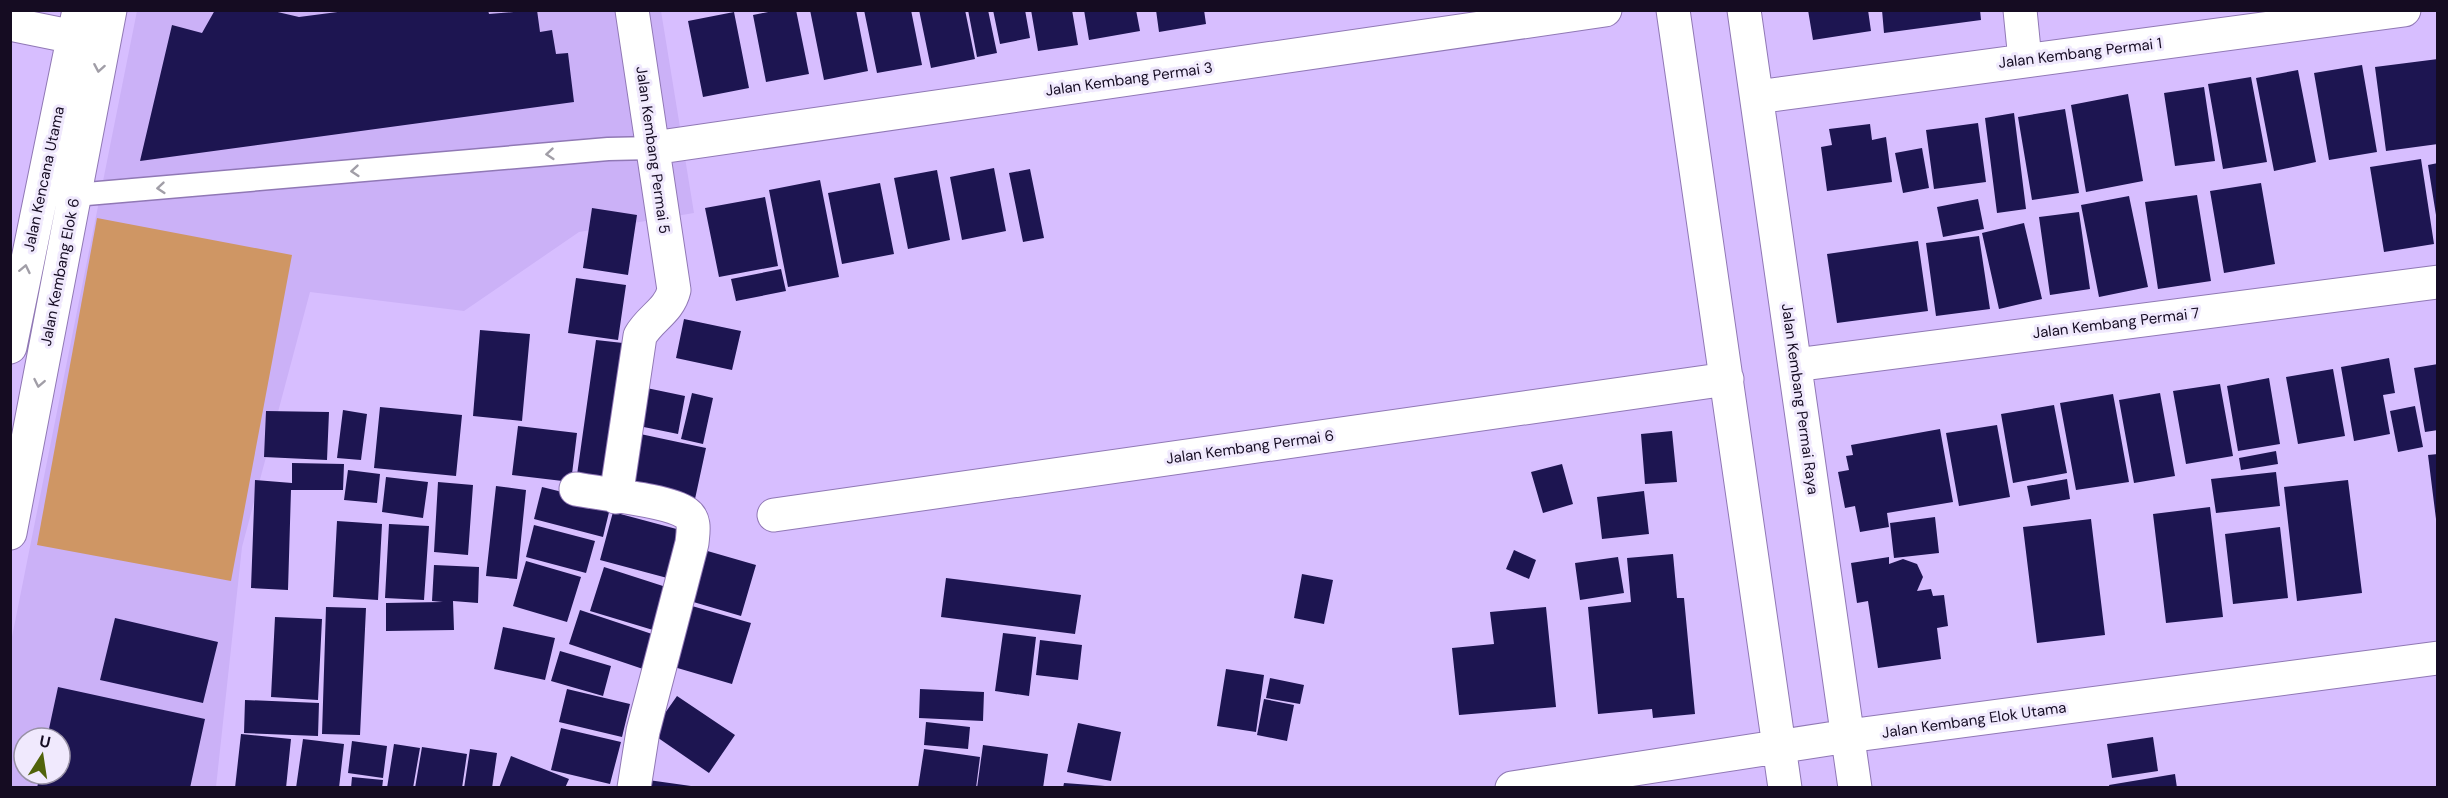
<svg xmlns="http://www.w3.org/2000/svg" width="2448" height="798" viewBox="0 0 2448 798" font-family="'DM Sans',sans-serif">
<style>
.built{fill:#cbb1f7;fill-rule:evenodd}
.green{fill:#cf9664}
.building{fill:#1d1551}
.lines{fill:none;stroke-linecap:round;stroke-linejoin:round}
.service-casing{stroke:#9078b5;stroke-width:25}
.minor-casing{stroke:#9078b5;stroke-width:35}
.service{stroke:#fff;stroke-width:22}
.minor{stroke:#fff;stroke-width:33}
.oneway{stroke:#a19ea7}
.labels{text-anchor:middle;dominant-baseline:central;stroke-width:6;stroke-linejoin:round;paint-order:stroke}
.street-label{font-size:15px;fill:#150c22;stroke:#f0e9fd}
</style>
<rect width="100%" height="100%" fill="#d7beff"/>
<path class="built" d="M 137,11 L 661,11 L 694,213 L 579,232 L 464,311 L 310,292 L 242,547 L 216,787 L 11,788 L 11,642 ZM 24,738 L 60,738 L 60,774 L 24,774 Z"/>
<path class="green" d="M 97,218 L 292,255 L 231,581 L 37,545 Z"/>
<path class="building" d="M 215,10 L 269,10 L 299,17 L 353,10 L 488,10 L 489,14 L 537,10 L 540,32 L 552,30 L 556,54 L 568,53 L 574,102 L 140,161 L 172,25 L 202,33 Z
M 778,10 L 796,10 L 809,74 L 766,82 L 753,15 Z
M 810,10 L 856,10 L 868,71 L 824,80 Z
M 864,10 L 911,10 L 922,65 L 877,73 Z
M 919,10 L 965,10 L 975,59 L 931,68 Z
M 968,10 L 988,10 L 997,53 L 977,57 Z
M 993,10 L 1025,10 L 1030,38 L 1000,44 Z
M 1031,10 L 1072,10 L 1078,45 L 1038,51 Z
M 1084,10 L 1136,10 L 1140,31 L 1089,40 Z
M 1156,10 L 1204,10 L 1206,24 L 1159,32 Z
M 1808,10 L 1868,10 L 1871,31 L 1813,40 Z
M 1882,10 L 1980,10 L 1981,20 L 1884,33 Z
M 734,12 L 749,88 L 703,97 L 688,21 Z
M 2438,59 L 2438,144 L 2386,151 L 2375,67 Z
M 2362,65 L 2377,152 L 2329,160 L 2314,73 Z
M 2298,70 L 2316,162 L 2274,171 L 2256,78 Z
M 2251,77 L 2267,162 L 2223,169 L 2208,84 Z
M 2204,87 L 2215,161 L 2175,166 L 2164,93 Z
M 2128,94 L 2143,181 L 2086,192 L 2071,105 Z
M 2065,109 L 2079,193 L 2032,200 L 2018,117 Z
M 2014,113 L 2026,209 L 1997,213 L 1985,118 Z
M 1978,123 L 1986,182 L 1934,189 L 1926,130 Z
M 1870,124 L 1872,140 L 1886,137 L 1892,182 L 1827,191 L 1821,147 L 1832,145 L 1829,129 Z
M 1922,148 L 1929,188 L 1903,193 L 1895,153 Z
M 2421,159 L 2434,244 L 2384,252 L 2370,167 Z
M 2438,163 L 2438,215 L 2436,215 L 2428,165 Z
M 994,168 L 1006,231 L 962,240 L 950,177 Z
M 1030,169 L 1044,238 L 1023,242 L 1009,173 Z
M 937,170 L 950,240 L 908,249 L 894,178 Z
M 820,180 L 839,277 L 788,287 L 769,190 Z
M 880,183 L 894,254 L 842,264 L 828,193 Z
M 2261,183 L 2275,264 L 2224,273 L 2210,191 Z
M 2197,195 L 2211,281 L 2158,289 L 2145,202 Z
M 2129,196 L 2148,287 L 2099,297 L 2081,205 Z
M 765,197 L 778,266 L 719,277 L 705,208 Z
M 1978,199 L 1984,229 L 1943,237 L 1937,207 Z
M 592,208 L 637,215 L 628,275 L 583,268 Z
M 2079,212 L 2090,289 L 2050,295 L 2039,217 Z
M 2024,223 L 2042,299 L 1999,309 L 1982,233 Z
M 1979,236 L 1990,309 L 1936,316 L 1926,243 Z
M 1918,241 L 1928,311 L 1837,323 L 1827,254 Z
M 781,269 L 786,291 L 736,301 L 731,279 Z
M 576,278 L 626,285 L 618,340 L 568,333 Z
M 684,319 L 741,331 L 732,370 L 676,358 Z
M 480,330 L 530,334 L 522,421 L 473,416 Z
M 596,340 L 632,344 L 612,487 L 576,482 Z
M 2389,358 L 2395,393 L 2383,395 L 2390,434 L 2354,441 L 2341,367 Z
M 2438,364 L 2438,430 L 2425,432 L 2414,368 Z
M 2333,369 L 2345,436 L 2298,444 L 2286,377 Z
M 2269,378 L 2280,444 L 2238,451 L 2227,386 Z
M 2220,384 L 2233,456 L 2186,464 L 2173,391 Z
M 637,386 L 685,396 L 678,434 L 629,424 Z
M 692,393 L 713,398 L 703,444 L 681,439 Z
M 2160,393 L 2175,476 L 2134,483 L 2119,400 Z
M 2113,394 L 2129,482 L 2076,490 L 2060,403 Z
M 2054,405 L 2067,473 L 2013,483 L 2001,414 Z
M 2415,406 L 2423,447 L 2398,452 L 2390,411 Z
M 380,407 L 462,415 L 456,476 L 374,468 Z
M 343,410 L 367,414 L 361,460 L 337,458 Z
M 266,411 L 329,412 L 327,460 L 264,457 Z
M 1997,425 L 2010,497 L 1959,506 L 1946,433 Z
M 518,426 L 577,433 L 571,482 L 512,475 Z
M 1940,429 L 1953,502 L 1887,513 L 1889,527 L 1860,532 L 1855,506 L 1845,508 L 1838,472 L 1849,470 L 1846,456 L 1853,455 L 1851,445 Z
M 1672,431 L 1677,482 L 1645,484 L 1641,434 Z
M 631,432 L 706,448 L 695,499 L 621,483 Z
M 2276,451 L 2278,464 L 2241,470 L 2239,458 Z
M 2438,454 L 2438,518 L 2436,519 L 2428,455 Z
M 292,463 L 344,464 L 343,490 L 291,490 L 288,590 L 251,588 L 255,480 L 292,483 Z
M 1562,464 L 1573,504 L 1543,513 L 1531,472 Z
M 348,470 L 380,474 L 377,503 L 344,500 Z
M 2276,472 L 2280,506 L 2216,513 L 2211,479 Z
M 386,477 L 428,482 L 423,518 L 382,512 Z
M 2067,479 L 2070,499 L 2031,506 L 2027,486 Z
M 2348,480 L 2362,593 L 2297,601 L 2284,487 Z
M 438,482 L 473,485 L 468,555 L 434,552 Z
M 496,486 L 526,490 L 517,579 L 486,576 Z
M 542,487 L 611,504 L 603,537 L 534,519 Z
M 1644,491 L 1649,534 L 1602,539 L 1597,497 Z
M 2210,507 L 2223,617 L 2166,623 L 2153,514 Z
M 613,512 L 684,531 L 671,579 L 600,560 Z
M 1935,517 L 1939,553 L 1894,558 L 1890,523 Z
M 2091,519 L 2105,635 L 2037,643 L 2023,527 Z
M 337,521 L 382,524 L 378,600 L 333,597 Z
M 389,524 L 429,526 L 424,600 L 385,598 Z
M 534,525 L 595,541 L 586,573 L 526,557 Z
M 2280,527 L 2288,598 L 2233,604 L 2225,534 Z
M 704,550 L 756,565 L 741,616 L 690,601 Z
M 1514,550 L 1536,560 L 1529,579 L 1506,569 Z
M 1673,554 L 1677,598 L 1684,598 L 1695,714 L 1653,718 L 1652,709 L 1598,714 L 1588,607 L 1631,602 L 1627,558 Z
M 1618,557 L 1624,593 L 1580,600 L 1575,563 Z
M 1889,557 L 1889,564 L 1903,559 L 1917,564 L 1923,577 L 1917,591 L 1931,589 L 1933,596 L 1944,595 L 1948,626 L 1937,628 L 1941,659 L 1878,668 L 1868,601 L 1857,603 L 1851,563 Z
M 526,561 L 581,577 L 567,622 L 513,606 Z
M 434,565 L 479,567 L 478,603 L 453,601 L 454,630 L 386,631 L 386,603 L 443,602 L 432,601 Z
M 604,567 L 666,587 L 653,630 L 590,611 Z
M 1302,574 L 1333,580 L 1324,624 L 1294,618 Z
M 946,578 L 1081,595 L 1075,634 L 941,617 Z
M 692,606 L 751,623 L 732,684 L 674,667 Z
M 326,607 L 366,608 L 360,735 L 322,734 Z
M 1546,607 L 1556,707 L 1459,715 L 1452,648 L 1494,644 L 1490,612 Z
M 580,610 L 655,635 L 643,669 L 569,644 Z
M 275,617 L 322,619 L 318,700 L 271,697 Z
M 115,618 L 218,642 L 203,703 L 100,680 Z
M 503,627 L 555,638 L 545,680 L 494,669 Z
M 1003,633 L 1036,637 L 1029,696 L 995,691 Z
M 1040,640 L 1082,645 L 1078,680 L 1036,675 Z
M 560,651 L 611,666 L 603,696 L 551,681 Z
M 1226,669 L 1264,675 L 1256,732 L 1217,726 Z
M 1270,678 L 1304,685 L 1300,704 L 1266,698 Z
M 58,687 L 205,719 L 190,788 L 37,788 L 40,774 L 60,774 L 60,738 L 47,738 Z
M 567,689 L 630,704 L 622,737 L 559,722 Z
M 920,689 L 984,692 L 983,721 L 919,718 Z
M 677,696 L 735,735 L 709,773 L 651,733 Z
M 1264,699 L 1294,705 L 1287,741 L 1257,735 Z
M 245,700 L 319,703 L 318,736 L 244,733 Z
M 926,722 L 970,727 L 968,749 L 924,745 Z
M 1078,723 L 1121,732 L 1111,781 L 1067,772 Z
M 561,728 L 621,742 L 610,784 L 551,770 Z
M 241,734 L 291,739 L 286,788 L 235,788 Z
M 2153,737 L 2158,771 L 2112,778 L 2107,744 Z
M 303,739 L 344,744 L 339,788 L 296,788 Z
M 352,741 L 387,746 L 383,778 L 348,773 Z
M 394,744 L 420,748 L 413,788 L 387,788 Z
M 983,745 L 1048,754 L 1043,788 L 977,788 Z
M 422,747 L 467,754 L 462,788 L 415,788 Z
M 470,749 L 497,753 L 492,788 L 464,788 Z
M 924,749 L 980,757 L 976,788 L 918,788 Z
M 511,756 L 569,779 L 565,788 L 499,788 Z
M 2175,774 L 2177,788 L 2110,788 L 2109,785 Z
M 352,777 L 383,780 L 382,788 L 351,788 Z
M 641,779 L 691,786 L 691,788 L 640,788 Z
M 1064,783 L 1105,786 L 1105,788 L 1063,788 Z"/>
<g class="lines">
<g class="service-casing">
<path id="service" d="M 75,195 L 608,149 L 653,148"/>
</g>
<g class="minor-casing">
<path id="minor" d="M 1673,10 L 1785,788
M 1744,10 L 1855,788
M 2020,10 L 2025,60
M 10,24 L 74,37
M 1757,97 L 2404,10
M 653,148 L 1605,10
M 10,347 L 79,10
M 1795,365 L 2438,282
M 576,489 C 601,494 668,500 686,513 C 696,520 693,532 692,543 L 643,731 L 634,788
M 616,497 L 640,336 C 650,318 669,311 674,290 L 632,10
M 774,515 L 1727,379
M 10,533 L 110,10
M 1512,788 L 1848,736 L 2438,658"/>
</g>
<use href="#service" class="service"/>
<use href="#minor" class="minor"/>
</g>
<defs><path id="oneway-chevron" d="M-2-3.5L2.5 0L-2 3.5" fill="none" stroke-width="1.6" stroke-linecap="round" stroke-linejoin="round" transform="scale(1.5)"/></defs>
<g class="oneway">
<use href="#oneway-chevron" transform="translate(99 68) rotate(100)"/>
<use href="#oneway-chevron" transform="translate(550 154) rotate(175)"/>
<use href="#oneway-chevron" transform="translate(355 171) rotate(175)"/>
<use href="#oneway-chevron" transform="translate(161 188) rotate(175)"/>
<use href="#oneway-chevron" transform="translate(25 269) rotate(-78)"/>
<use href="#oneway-chevron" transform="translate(39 383) rotate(101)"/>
</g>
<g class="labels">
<g class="street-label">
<text transform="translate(2080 53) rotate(-7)">Jalan Kembang Permai 1</text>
<text transform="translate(1129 79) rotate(-8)">Jalan Kembang Permai 3</text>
<text transform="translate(653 150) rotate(82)">Jalan Kembang Permai 5</text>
<text transform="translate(44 179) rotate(-78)">Jalan Kencana Utama</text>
<text transform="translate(60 272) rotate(-79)">Jalan Kembang Elok 6</text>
<text transform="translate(2116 323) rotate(-7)">Jalan Kembang Permai 7</text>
<text transform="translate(1800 399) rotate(82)">Jalan Kembang Permai Raya</text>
<text transform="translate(1250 447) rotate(-8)">Jalan Kembang Permai 6</text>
<text transform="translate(1974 720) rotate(-8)">Jalan Kembang Elok Utama</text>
</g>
</g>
<rect width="2448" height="798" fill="none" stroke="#150c22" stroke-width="24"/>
<g transform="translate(42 756) rotate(12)"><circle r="28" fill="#f0e9fd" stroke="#9891a5" stroke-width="1.5"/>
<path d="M0-4.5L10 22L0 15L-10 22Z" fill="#50620a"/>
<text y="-9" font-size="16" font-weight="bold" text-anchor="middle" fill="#150c22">U</text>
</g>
</svg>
